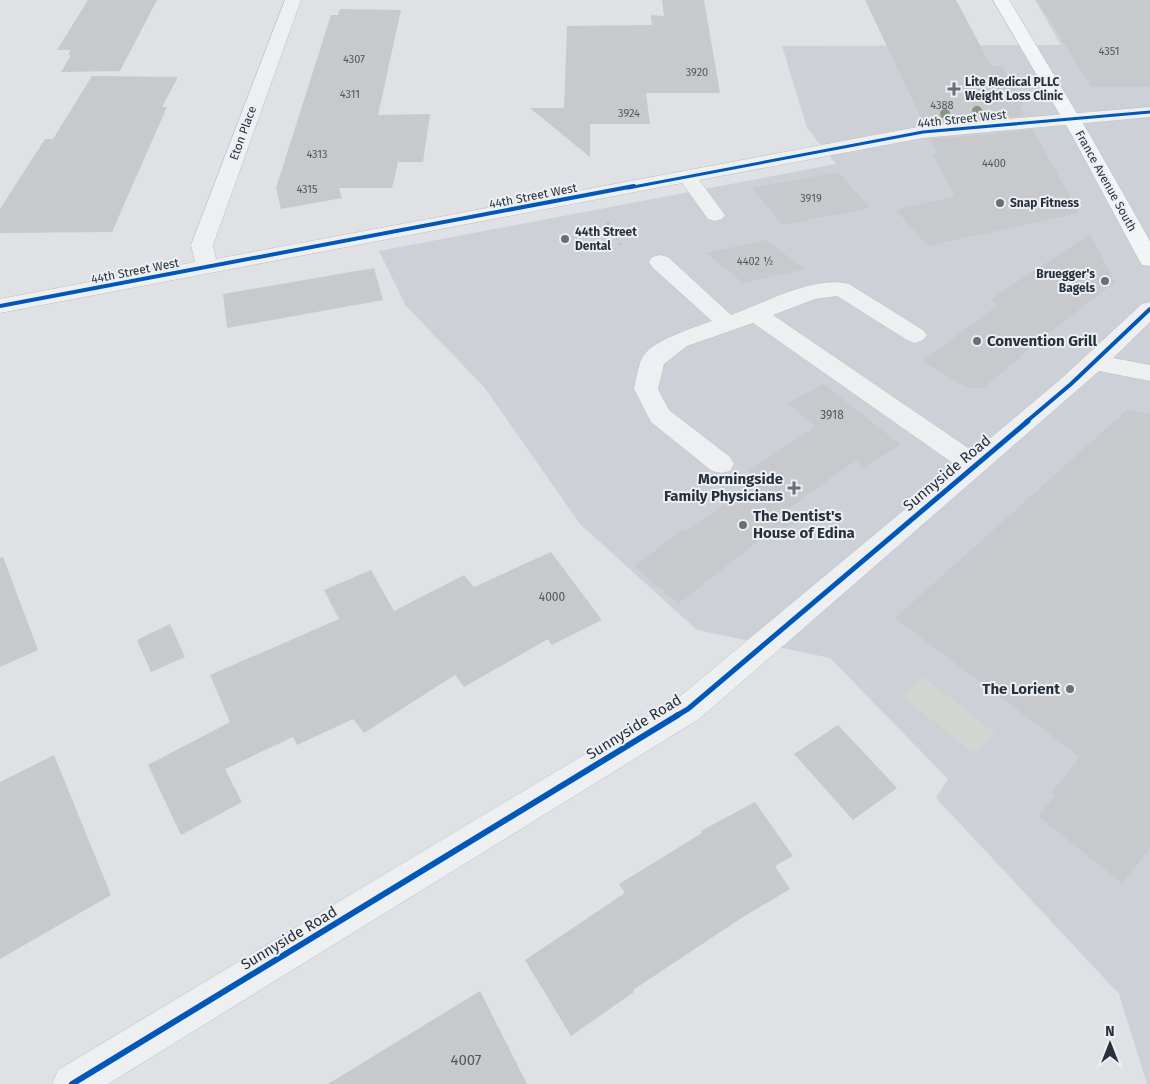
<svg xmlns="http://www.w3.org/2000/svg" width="1150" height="1084" viewBox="0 0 1150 1084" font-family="'Fira Sans',sans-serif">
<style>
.built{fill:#cdd1d7}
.green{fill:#d1d7d0}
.building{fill:#c7c9cc}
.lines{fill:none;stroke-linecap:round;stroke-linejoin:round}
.minor-casing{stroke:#bdbfc2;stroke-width:1}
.major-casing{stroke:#bcbec1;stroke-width:1}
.path{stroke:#bdc0c3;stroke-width:2.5;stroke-dasharray:3 3;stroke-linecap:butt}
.minor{fill:#eeeff1;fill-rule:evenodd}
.major{fill:#f3f4f5;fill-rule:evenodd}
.cycleway-far3-casing{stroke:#ecf0f4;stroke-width:5}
.cycleway-far2-casing{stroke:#ecf0f4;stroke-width:6}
.cycleway-far1-casing{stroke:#ecf0f4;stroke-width:8}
.cycleway-casing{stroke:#ecf0f4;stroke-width:9}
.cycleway-far3{stroke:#0057b8;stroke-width:3}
.cycleway-far2{stroke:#0057b8;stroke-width:4}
.cycleway-far1{stroke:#0057b8;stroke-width:5}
.cycleway{stroke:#0057b8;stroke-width:6}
.tree{fill:#879584}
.poi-dot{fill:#686f76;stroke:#ecf0f4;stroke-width:2}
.labels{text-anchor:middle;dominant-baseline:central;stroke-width:4;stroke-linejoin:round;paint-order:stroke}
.far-number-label{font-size:11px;fill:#505860}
.far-poi-label{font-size:12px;font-weight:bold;fill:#28313b;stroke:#ecf0f4;text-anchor:start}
.far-street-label{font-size:12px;fill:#28313b;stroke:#ecf0f4}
.number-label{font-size:12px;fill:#505860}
.poi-label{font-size:15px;font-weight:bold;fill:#28313b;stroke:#ecf0f4;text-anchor:start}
.street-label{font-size:15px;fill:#28313b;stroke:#ecf0f4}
.near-number-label{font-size:15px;fill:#505860}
</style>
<rect width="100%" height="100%" fill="#dfe1e4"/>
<path class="built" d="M 1035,0 L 1141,0 L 1150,11 L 1150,1084 L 1147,1084 L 1119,994 L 936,798 L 948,779 L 830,658 L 697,630 L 580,524 L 484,387 L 406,306 L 379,251 L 836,164 L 807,128 L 782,46 L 1061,45 Z"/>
<path class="green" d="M 923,677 L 995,733 L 974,753 L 902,696 Z"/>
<path class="building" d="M 88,0 L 157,0 L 120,71 L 61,72 L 71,55 L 68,55 L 71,50 L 57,50 Z
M 662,0 L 704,0 L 720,93 L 646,93 L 650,124 L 590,124 L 590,157 L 530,108 L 564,108 L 567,26 L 652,25 L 651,15 L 664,16 Z
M 865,0 L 956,0 L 991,66 L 1002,66 L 1024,105 L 1019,105 L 1025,116 L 924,124 Z
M 1037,0 L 1150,0 L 1150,87 L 1091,87 Z
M 340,9 L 401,10 L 378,115 L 430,114 L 423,162 L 398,162 L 392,188 L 339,188 L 342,198 L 281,209 L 276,188 L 331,15 L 338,15 Z
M 92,76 L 178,77 L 162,107 L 167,107 L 112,232 L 0,233 L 0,209 L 45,139 L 53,139 Z
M 1033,130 L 1079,213 L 928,246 L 896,210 L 955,196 L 932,154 L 938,154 L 931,139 Z
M 838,172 L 870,208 L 782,225 L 752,188 Z
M 1090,234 L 1115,282 L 1020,356 L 1021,357 L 983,388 L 967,388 L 922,361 L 998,305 L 991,299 Z
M 766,240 L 805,269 L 743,283 L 706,253 Z
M 374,268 L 383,300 L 227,328 L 223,294 Z
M 824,384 L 901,445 L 864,467 L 856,460 L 784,512 L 798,522 L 761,539 L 678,604 L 634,566 L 684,529 L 686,531 L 760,480 L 749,471 L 815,426 L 787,403 Z
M 1128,409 L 1150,414 L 1150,849 L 1122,883 L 1038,816 L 1055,796 L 1051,793 L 1080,757 L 895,618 Z
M 551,552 L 602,620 L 552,645 L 548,639 L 464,687 L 455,675 L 364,733 L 353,719 L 297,745 L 293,737 L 225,769 L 242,802 L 181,835 L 148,765 L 230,722 L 210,675 L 339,619 L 324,590 L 371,570 L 394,611 L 464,575 L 474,587 Z
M 3,557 L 38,650 L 0,667 L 0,558 Z
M 170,624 L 185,657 L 151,672 L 137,640 Z
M 838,725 L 897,788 L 853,820 L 794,754 Z
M 54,755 L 111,895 L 0,959 L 0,782 Z
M 755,802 L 793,856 L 775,866 L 790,889 L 743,917 L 633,990 L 634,992 L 571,1036 L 525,960 L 625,893 L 619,884 L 702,833 L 701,831 Z
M 480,991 L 527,1084 L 328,1084 Z"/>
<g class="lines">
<g class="minor-casing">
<path id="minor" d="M 285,0 L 301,0 L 213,245 L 216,259 L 923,126 L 1150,107 L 1150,117 L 923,138 L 699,180 L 725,215 L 722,219 L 715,221 L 708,219 L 682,183 L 0,313 L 0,299 L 195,262 L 191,245 Z
M 660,255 L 668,257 L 731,315 C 765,303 813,275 849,284 L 923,330 L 927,335 L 923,340 L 915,343 L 907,340 L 837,296 L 815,299 L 773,315 L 974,452 L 1062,378 L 1142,304 L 1150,302 L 1150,322 L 1113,358 L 1150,365 L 1150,381 L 1099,371 L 699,719 L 108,1084 L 52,1084 L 58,1070 L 677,699 L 957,466 L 753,323 L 687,346 L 664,364 L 658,389 L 669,410 L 730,457 L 734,464 L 730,471 L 721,473 L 712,471 L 651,422 L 634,389 C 636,379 638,367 642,358 C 652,340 693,328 712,321 L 652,267 L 649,262 L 652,257 Z"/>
</g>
<g class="major-casing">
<path id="major" d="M 993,0 L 1009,0 L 1091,137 L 1150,241 L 1150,266 L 1142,265 L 1139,260 L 1073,137 Z"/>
</g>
<path class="path" d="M 607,222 L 622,247"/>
<use href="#minor" class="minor"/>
<use href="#major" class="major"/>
<g class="cycleway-far3-casing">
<path id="cycleway-far3" d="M 628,188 L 923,132 L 1150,112"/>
</g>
<g class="cycleway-far2-casing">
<path id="cycleway-far2" d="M 0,306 L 634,186
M 1026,422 L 1071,384 L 1150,309"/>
</g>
<g class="cycleway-far1-casing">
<path id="cycleway-far1" d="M 676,716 L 688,709 L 1028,421"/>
</g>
<g class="cycleway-casing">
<path id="cycleway" d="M 72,1084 L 678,715"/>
</g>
<use href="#cycleway-far3" class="cycleway-far3"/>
<use href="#cycleway-far2" class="cycleway-far2"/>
<use href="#cycleway-far1" class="cycleway-far1"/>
<use href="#cycleway" class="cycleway"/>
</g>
<g class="tree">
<circle cx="977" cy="111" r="5"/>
<circle cx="945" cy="114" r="5"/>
</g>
<g class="poi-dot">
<path d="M951.5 81.5h5v5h5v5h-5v5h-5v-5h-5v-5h5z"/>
<circle cx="1000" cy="203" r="5"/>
<circle cx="565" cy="239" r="5"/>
<circle cx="1105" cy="281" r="5"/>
<circle cx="977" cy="341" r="5"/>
<path d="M791.5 480.5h5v5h5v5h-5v5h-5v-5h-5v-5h5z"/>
<circle cx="743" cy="525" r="5"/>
<circle cx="1070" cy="689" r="5"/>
</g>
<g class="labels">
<g class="far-number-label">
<text x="1109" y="51">4351</text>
<text x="354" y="59">4307</text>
<text x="697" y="72">3920</text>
<text x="350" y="94">4311</text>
<text x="942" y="105">4388</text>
<text x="629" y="113">3924</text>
<text x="317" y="154">4313</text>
<text x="994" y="163">4400</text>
<text x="307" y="189">4315</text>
<text x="811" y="198">3919</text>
<text x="755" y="261">4402 ½</text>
</g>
<g class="far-poi-label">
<text x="965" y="82">Lite Medical PLLC<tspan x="965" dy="14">Weight Loss Clinic</tspan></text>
<text x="1010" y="203">Snap Fitness</text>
<text x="575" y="232">44th Street<tspan x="575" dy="14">Dental</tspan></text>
<text x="1095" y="274" text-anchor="end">Bruegger's<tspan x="1095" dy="14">Bagels</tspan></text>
</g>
<g class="far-street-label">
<text transform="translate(962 119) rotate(-6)">44th Street West</text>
<text transform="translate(243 133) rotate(-70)">Eton Place</text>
<text transform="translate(1106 181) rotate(61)">France Avenue South</text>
<text transform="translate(533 196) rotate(-11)">44th Street West</text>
<text transform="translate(135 271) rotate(-11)">44th Street West</text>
</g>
<g class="number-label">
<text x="832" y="415">3918</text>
<text x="552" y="597">4000</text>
</g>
<g class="poi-label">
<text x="987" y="341">Convention Grill</text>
<text x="783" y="479" text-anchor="end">Morningside<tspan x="783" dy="17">Family Physicians</tspan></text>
<text x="753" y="516">The Dentist's<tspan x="753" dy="17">House of Edina</tspan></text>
<text x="1060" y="689" text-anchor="end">The Lorient</text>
</g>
<g class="street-label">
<text transform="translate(947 473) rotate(-40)">Sunnyside Road</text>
<text transform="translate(634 727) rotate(-32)">Sunnyside Road</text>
<text transform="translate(289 938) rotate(-31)">Sunnyside Road</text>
</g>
<g class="near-number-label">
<text x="466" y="1060">4007</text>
</g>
</g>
<g transform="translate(1110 1044)" stroke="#ecf0f4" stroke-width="4" paint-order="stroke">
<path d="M0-4L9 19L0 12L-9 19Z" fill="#28313b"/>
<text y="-8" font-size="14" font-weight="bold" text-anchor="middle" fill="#28313b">N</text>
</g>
</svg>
